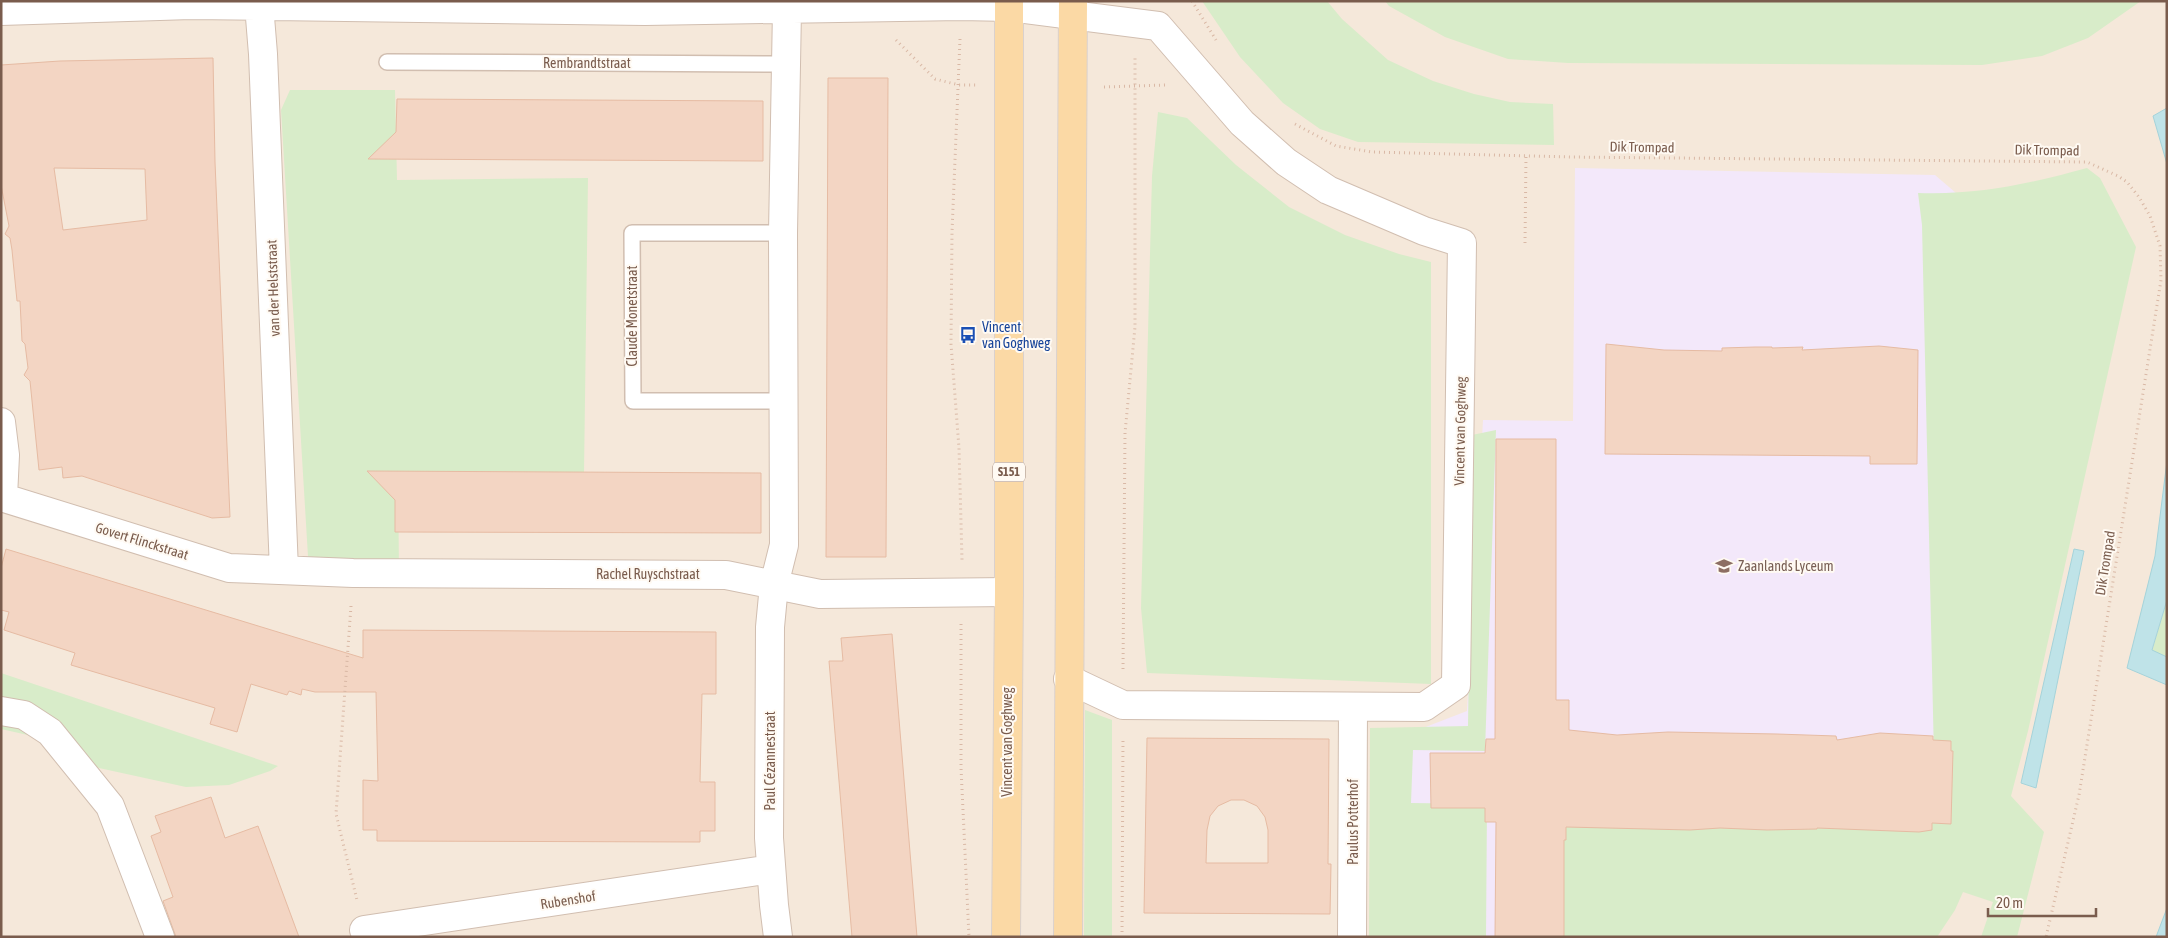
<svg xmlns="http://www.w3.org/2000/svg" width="2168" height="938" viewBox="0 0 2168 938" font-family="'Asap Condensed',sans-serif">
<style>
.residential{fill:#f5e8da}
.education{fill:#f3e8fa}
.green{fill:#d8ecc9}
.water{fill:#bfe3e8;stroke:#a5d3da}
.building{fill:#f3d5c3;stroke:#e6bba3;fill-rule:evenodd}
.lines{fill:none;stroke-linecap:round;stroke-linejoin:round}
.lane-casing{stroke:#d1beb0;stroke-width:18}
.street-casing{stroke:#d1beb0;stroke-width:30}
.primary-casing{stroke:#dad1cd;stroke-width:30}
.path{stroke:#d9b8a5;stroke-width:3;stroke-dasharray:1 4;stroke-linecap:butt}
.lane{stroke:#fff;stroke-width:15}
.street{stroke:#fff;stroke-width:28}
.primary{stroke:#fbd9a5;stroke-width:28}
.labels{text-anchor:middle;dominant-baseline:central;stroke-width:4;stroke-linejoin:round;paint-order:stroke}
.shield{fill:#fffaf3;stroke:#a28b7f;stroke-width:1}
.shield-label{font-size:12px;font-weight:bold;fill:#7a5c4d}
.street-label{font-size:14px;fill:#7a5c4d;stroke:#fffaf3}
.transit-label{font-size:14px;fill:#164399;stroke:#fffaf3;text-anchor:start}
.education-label{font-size:14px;fill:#785e54;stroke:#fffaf3;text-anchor:start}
</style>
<rect width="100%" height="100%" fill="#fdf6ec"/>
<path class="residential" d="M 1,1 L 2167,1 L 2167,937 L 1,937 Z"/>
<path class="education" d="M 1575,168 L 1935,175 L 1970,205 L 1976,838 L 1858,937 L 1428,937 L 1384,743 L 1467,711 L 1483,420 L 1573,421 Z"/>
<path class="green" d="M 1202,1 L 1327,1 L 1342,19 L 1388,60 L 1433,81 L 1474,94 L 1510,102 L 1553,104 L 1554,145 L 1358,142 L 1320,129 L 1283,103 L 1240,57 Z
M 1385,1 L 2141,1 L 2088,38 L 2042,56 L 1982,65 L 1568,63 L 1508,59 L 1445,37 L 1389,6 Z
M 290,90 L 395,90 L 397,180 L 588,178 L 584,473 L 398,475 L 399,572 L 309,573 L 281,110 Z
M 1158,112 L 1187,118 L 1236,165 L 1289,207 L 1345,235 L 1399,254 L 1431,262 L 1431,684 L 1147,673 L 1141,608 L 1152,176 Z
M 2087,168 L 2100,178 L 2136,247 L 2028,731 L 2011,796 L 2044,832 L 2017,937 L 1981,937 L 1993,902 L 1963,892 L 1955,910 L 1937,937 L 1552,937 L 1555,827 L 1934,757 L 1922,225 L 1918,193 C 1980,195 2028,184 2087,168 Z
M 1496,430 L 1485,751 L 1413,750 L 1411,803 L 1487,804 L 1486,937 L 1369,937 L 1370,728 L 1468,726 L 1472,435 Z
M 2167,600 L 2167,657 L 2152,651 Z
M 1,673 L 278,766 L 270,771 L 229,785 L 186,787 L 99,768 L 41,738 L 1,729 Z
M 1085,710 L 1112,720 L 1112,937 L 1084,937 Z"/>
<path class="water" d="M 2167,108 L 2167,164 L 2153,116 Z
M 2167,461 L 2167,600 L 2152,650 L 2167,657 L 2167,685 L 2127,668 L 2155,556 Z
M 2074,549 L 2084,551 L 2036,788 L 2021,783 Z
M 2167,908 L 2167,937 L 2156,937 Z"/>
<path class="building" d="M 213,58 L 215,162 L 230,517 L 212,518 L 82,476 L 63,478 L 62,467 L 39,470 L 30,381 L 24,375 L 28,368 L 25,344 L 22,341 L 20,301 L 17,301 L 12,250 L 10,238 L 5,234 L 9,226 L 1,185 L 1,65 L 60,61 ZM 54,168 L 145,169 L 147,220 L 63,230 Z
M 828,78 L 888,78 L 886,557 L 826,557 Z
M 397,99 L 763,101 L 763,161 L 368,159 L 396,132 Z
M 1606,344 L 1664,350 L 1722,351 L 1722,348 L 1755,347 L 1772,347 L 1772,348 L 1803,347 L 1802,350 L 1879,346 L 1918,350 L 1917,464 L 1870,464 L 1870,456 L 1605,454 Z
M 1496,439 L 1556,439 L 1556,700 L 1569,700 L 1569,730 L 1617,735 L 1668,732 L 1777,734 L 1836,736 L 1837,740 L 1880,733 L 1933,736 L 1933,740 L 1951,741 L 1951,751 L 1953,751 L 1951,824 L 1932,823 L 1932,830 L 1919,832 L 1817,828 L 1817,829 L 1767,830 L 1720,828 L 1690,830 L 1566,827 L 1566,840 L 1564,840 L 1564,937 L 1495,937 L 1496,822 L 1485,822 L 1485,808 L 1431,808 L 1430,753 L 1485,753 L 1486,739 L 1495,739 Z
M 367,471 L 761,473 L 761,533 L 395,532 L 395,500 Z
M 6,549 L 363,658 L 363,630 L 716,632 L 716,694 L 702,694 L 700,782 L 715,782 L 715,831 L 700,831 L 700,842 L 377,841 L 377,830 L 363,830 L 363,780 L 378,781 L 376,692 L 315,692 L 302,689 L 301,695 L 289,691 L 287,695 L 251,684 L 237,732 L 210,724 L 215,708 L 71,665 L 75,653 L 4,630 L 9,612 L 1,610 L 1,568 Z
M 892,634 L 917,937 L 852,937 L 829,661 L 843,661 L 841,638 Z
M 1147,738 L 1329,739 L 1328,864 L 1331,864 L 1330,914 L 1144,913 ZM 1231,800 L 1244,800 L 1257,806 L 1265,817 L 1268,830 L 1268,863 L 1206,863 L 1207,830 L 1210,816 L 1218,806 Z
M 211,797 L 225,838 L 258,826 L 299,937 L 176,937 L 163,901 L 173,897 L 151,836 L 161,832 L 155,816 Z"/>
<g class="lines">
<g class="lane-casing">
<path id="lane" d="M 387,62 L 786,64
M 783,233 L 632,233 L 633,401 L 783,401"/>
</g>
<g class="street-casing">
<path id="street" d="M 259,5 L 263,54 L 284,570
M 1,11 L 191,5 L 645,11 L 961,6 L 1009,7 L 1158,26 L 1242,123 L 1286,162 L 1328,190 L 1424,231 L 1462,243 L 1456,685 L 1424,707 L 1123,705 L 1068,679
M 1,422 L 5,455 L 3,497
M 1,497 L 229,568 L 353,573 L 726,575 L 820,594 L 1009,592
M 1,711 L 24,715 L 50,732 L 110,806 L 160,937
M 364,930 L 771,869
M 778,937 L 774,905 L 769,838 L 770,627 L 774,585 L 784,545 L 783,233 L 787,9
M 1352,937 L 1353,707"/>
</g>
<g class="primary-casing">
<path id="primary" d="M 1006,937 L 1009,592 L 1009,1
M 1068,937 L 1073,1"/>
</g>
<path class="path" d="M 1192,1 L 1216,40
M 960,39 L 952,232 L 951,344 L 959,448 L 962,560
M 896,40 L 935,79 L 959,85 L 977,85
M 1104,87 L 1165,85
M 1295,124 L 1336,146 L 1372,152 L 1570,157 L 2087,162 L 2118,176 L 2127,182 L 2139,197 L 2150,216 L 2160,246 L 2161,280 L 2079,795 L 2046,937
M 1525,243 L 1526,155
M 351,606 L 336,814 L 357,900
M 961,624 L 961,768 L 969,937
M 1123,669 L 1125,433 L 1135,327 L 1135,55
M 1122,937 L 1123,737"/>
<use href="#lane" class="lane"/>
<use href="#street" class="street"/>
<use href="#primary" class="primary"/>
</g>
<defs>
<g id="bus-bare" transform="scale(1.35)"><path d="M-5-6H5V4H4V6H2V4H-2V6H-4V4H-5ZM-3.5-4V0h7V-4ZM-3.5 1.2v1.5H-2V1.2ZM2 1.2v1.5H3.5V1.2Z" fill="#1a4fb4" stroke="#fffaf3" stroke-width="2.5" paint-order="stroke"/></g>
<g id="school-bare" transform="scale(1.35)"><path d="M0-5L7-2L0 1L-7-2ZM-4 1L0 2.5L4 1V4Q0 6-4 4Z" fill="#8d6e63" stroke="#fffaf3" stroke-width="2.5" paint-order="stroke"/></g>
</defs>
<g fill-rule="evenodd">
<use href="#bus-bare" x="968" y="335"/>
<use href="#school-bare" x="1724" y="566"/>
</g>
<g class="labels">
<rect class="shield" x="993" y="462.5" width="32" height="19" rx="4"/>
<g class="shield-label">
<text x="1009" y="472">S151</text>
</g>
<g class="street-label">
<text x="587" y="63">Rembrandtstraat</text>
<text transform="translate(1642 147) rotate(1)">Dik Trompad</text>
<text transform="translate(2047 150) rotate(1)">Dik Trompad</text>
<text transform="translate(273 288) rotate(-92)">van der Helststraat</text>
<text transform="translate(632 316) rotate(-90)">Claude Monetstraat</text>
<text transform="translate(1460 431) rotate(-89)">Vincent van Goghweg</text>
<text transform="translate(142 541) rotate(17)">Govert Flinckstraat</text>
<text transform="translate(2105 563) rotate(-81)">Dik Trompad</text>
<text x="648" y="574">Rachel Ruyschstraat</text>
<text transform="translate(1007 742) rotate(-90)">Vincent van Goghweg</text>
<text transform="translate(770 761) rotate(-90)">Paul Cézannestraat</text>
<text transform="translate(1353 822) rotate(-90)">Paulus Potterhof</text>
<text transform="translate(568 900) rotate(-9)">Rubenshof</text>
</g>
<g class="transit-label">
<text x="982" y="327">Vincent<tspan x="982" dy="16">van Goghweg</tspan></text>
</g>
<g class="education-label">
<text x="1738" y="566">Zaanlands Lyceum</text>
</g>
</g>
<rect width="2168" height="938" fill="none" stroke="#7a5c4d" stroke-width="5"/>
<path d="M1988 908v8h108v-8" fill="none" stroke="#7a5c4d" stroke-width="2.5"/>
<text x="1996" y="908" font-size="15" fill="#7a5c4d" stroke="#fffaf3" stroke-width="4" paint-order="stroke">20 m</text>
</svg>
